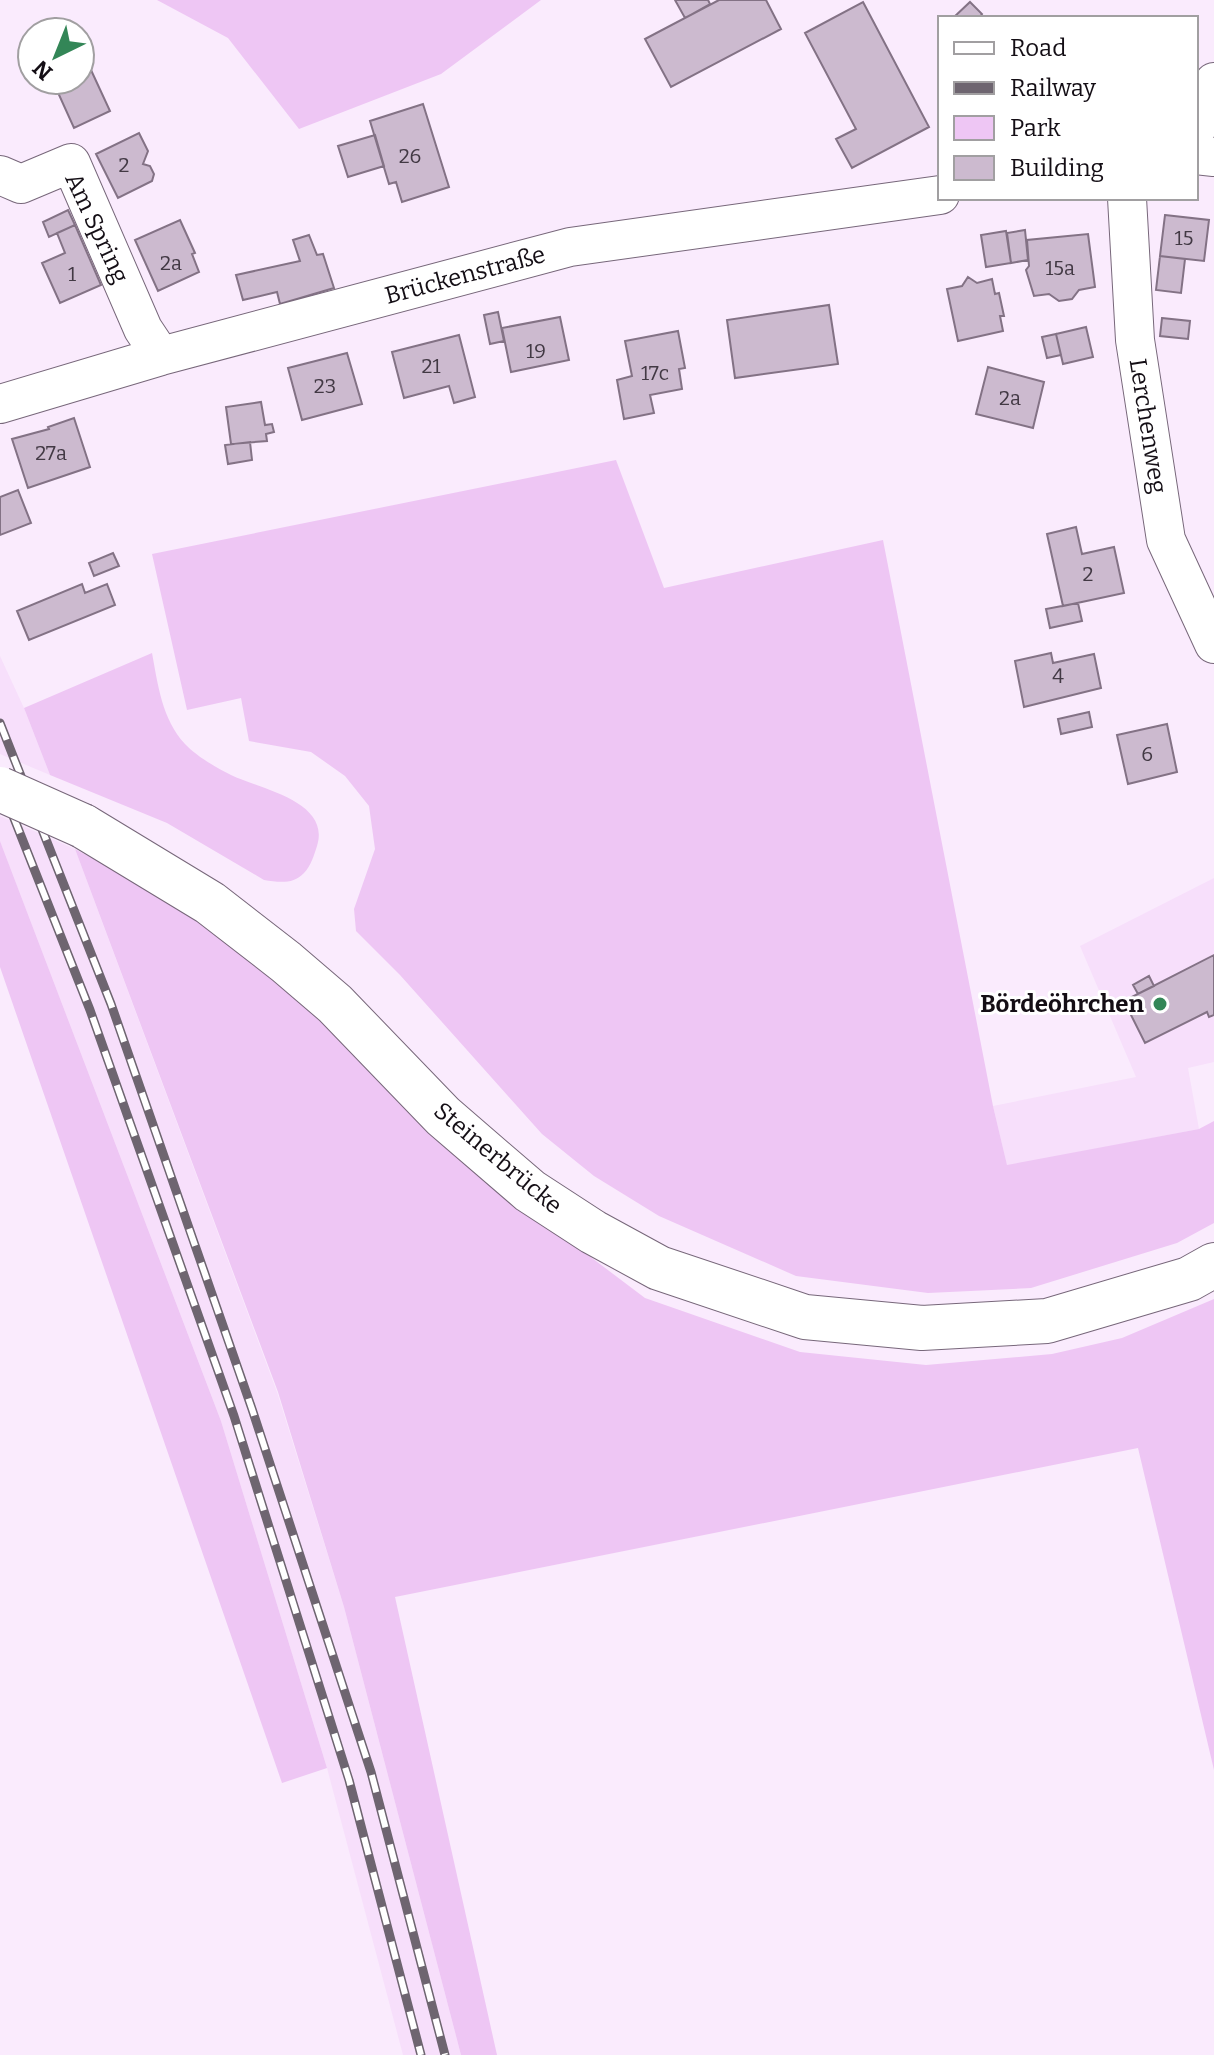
<svg xmlns="http://www.w3.org/2000/svg" width="1214" height="2055" viewBox="0 0 1214 2055" font-family="Bitter,serif">
<style>
.built{fill:#f7dffb}
.green{fill:#eec6f4}
.building{fill:#ccbacf;stroke:#837285;stroke-width:2}
.lines{fill:none;stroke-linecap:round;stroke-linejoin:round}
.minor-casing{stroke:#77677a;stroke-width:40}
.tertiary-casing{stroke:#77677a;stroke-width:46}
.minor{stroke:#fff;stroke-width:38}
.tertiary{stroke:#fff;stroke-width:44}
.rail-casing{stroke:#6e6570;stroke-width:9}
.rail{stroke:#fff;stroke-width:6;stroke-dasharray:18;stroke-linecap:butt}
.tertiary-bridge-casing{stroke:#77677a;stroke-width:46;stroke-linecap:butt}
.tertiary-bridge{stroke:#fff;stroke-width:44}
.poi-dot{fill:#338657;stroke:#fff;stroke-width:3}
.labels{text-anchor:middle;dominant-baseline:central;stroke-width:6;stroke-linejoin:round;paint-order:stroke}
.number-label{font-size:20px;fill:#423944}
.street-label{font-size:24px;fill:#140e15;stroke:#fff}
.poi-label{font-size:24px;font-weight:bold;fill:#140e15;stroke:#fff;text-anchor:end}
</style>
<rect width="100%" height="100%" fill="#faebfd"/>
<path class="built" d="M 0,656 L 24,708 L 50,775 L 0,754 Z
M 0,816 L 75,849 L 277,1392 L 344,1607 L 461,2055 L 403,2055 L 327,1768 L 221,1421 L 0,841 Z
M 1214,878 L 1214,1062 L 1188,1068 L 1199,1129 L 1007,1166 L 993,1106 L 1136,1077 L 1080,946 Z"/>
<path class="green" d="M 157,0 L 541,0 L 441,74 L 299,129 L 228,38 Z
M 616,460 L 664,588 L 883,540 L 993,1106 L 1007,1165 L 1199,1129 L 1214,1121 L 1214,1223 L 1177,1243 L 1031,1288 L 928,1293 L 796,1276 L 659,1216 L 594,1176 L 542,1134 L 400,975 L 356,931 L 354,909 L 375,849 L 369,806 L 345,776 L 311,752 L 249,741 L 241,698 L 187,710 L 152,554 Z
M 152,653 C 158,685 162,719 185,744 C 196,756 217,768 231,775 C 260,789 331,801 317,846 C 314,855 311,866 304,873 C 293,885 278,882 264,880 L 167,823 L 50,775 L 24,708 Z
M 0,841 L 221,1421 L 327,1768 L 282,1783 L 0,967 Z
M 75,849 L 150,889 L 235,947 L 327,1022 L 515,1200 L 645,1298 L 800,1352 L 926,1365 L 1052,1354 L 1122,1338 L 1214,1299 L 1214,1770 L 1138,1448 L 395,1597 L 497,2055 L 461,2055 L 344,1607 L 278,1392 Z"/>
<path class="building" d="M 675,0 L 708,0 L 710,4 L 685,18 Z
M 719,0 L 766,0 L 781,29 L 671,87 L 645,39 Z
M 863,2 L 929,127 L 852,168 L 836,139 L 856,129 L 805,33 Z
M 970,2 L 982,14 L 979,18 L 953,18 Z
M 91,70 L 110,111 L 74,128 L 55,86 L 69,80 L 80,80 L 80,75 Z
M 423,104 L 449,187 L 402,202 L 396,182 L 389,184 L 370,121 Z
M 139,133 L 148,151 L 143,164 L 150,166 L 154,174 L 152,181 L 118,198 L 96,154 Z
M 375,135 L 384,166 L 348,177 L 338,146 Z
M 68,210 L 75,225 L 49,237 L 43,222 Z
M 1165,215 L 1209,220 L 1204,261 L 1160,256 Z
M 180,220 L 195,253 L 192,254 L 199,272 L 158,291 L 135,240 Z
M 75,225 L 101,285 L 60,303 L 42,263 L 65,253 L 57,233 Z
M 1025,230 L 1028,260 L 1011,263 L 1007,233 Z
M 1006,231 L 1011,263 L 986,267 L 981,235 Z
M 1088,234 L 1095,287 L 1079,290 L 1072,299 L 1059,301 L 1049,294 L 1034,296 L 1026,270 L 1029,266 L 1027,240 Z
M 309,235 L 317,255 L 323,254 L 334,288 L 280,304 L 277,292 L 243,300 L 236,275 L 300,261 L 293,240 Z
M 1160,256 L 1185,259 L 1181,293 L 1156,290 Z
M 968,277 L 977,283 L 992,279 L 995,294 L 999,293 L 1004,316 L 1000,316 L 1003,331 L 958,341 L 947,289 L 962,286 Z
M 829,305 L 838,364 L 735,378 L 727,320 Z
M 498,312 L 504,341 L 490,344 L 484,315 Z
M 560,317 L 569,360 L 511,372 L 502,328 Z
M 1162,318 L 1190,321 L 1188,339 L 1160,336 Z
M 1086,327 L 1093,357 L 1063,364 L 1056,334 Z
M 678,331 L 685,368 L 679,369 L 682,389 L 650,395 L 654,413 L 624,419 L 617,380 L 632,376 L 625,341 Z
M 1056,334 L 1061,355 L 1047,358 L 1042,337 Z
M 459,335 L 475,397 L 454,403 L 449,386 L 404,398 L 392,352 Z
M 347,353 L 362,404 L 302,420 L 288,368 Z
M 988,367 L 1044,382 L 1033,428 L 976,414 Z
M 261,402 L 265,425 L 272,424 L 274,432 L 266,434 L 267,441 L 231,444 L 226,407 Z
M 74,418 L 90,467 L 28,488 L 12,439 L 49,429 L 48,427 Z
M 250,442 L 252,460 L 228,464 L 225,445 Z
M 18,490 L 31,523 L 0,535 L 0,497 Z
M 1076,527 L 1082,554 L 1114,547 L 1124,593 L 1063,606 L 1047,534 Z
M 113,553 L 119,566 L 94,576 L 89,563 Z
M 82,584 L 85,593 L 107,584 L 115,605 L 29,640 L 17,611 Z
M 1078,603 L 1082,621 L 1050,628 L 1046,609 Z
M 1051,653 L 1053,663 L 1094,654 L 1101,688 L 1024,707 L 1015,661 Z
M 1089,712 L 1092,727 L 1061,734 L 1058,719 Z
M 1167,724 L 1177,772 L 1128,784 L 1117,735 Z
M 1214,955 L 1214,1015 L 1209,1017 L 1207,1012 L 1145,1043 L 1124,1001 Z
M 1149,976 L 1154,986 L 1138,994 L 1133,985 Z"/>
<g class="lines">
<g class="minor-casing">
<path id="minor" d="M 1196,130 L 1214,82
M 1196,155 L 1214,157
M 0,175 L 21,184 L 71,163 L 143,329 L 161,356
M 1127,198 L 1135,340 L 1166,540 L 1214,644
M 0,404 L 161,356 L 570,247 L 940,195"/>
</g>
<g class="tertiary-casing">
<path id="tertiary" d="M 83,826 L 210,903 L 286,962 L 335,1004 L 443,1116 L 530,1191 L 593,1232 L 659,1268 L 805,1317 L 922,1328 L 1047,1321 L 1189,1279 L 1214,1265"/>
</g>
<use href="#minor" class="minor"/>
<use href="#tertiary" class="tertiary"/>
<g class="rail-casing">
<path id="rail" d="M 0,723 L 111,1004 L 252,1409 L 371,1772 L 445,2055
M 0,783 L 90,1010 L 234,1416 L 349,1780 L 421,2055"/>
</g>
<use href="#rail" class="rail"/>
<g class="tertiary-bridge-casing">
<path id="tertiary-bridge" d="M 0,789 L 83,826"/>
</g>
<use href="#tertiary-bridge" class="tertiary-bridge"/>
</g>
<circle class="poi-dot" cx="1160" cy="1004" r="8"/>
<g class="labels">
<g class="number-label">
<text x="410" y="156">26</text>
<text x="124" y="165">2</text>
<text x="1184" y="238">15</text>
<text x="171" y="263">2a</text>
<text x="1060" y="268">15a</text>
<text x="72" y="274">1</text>
<text x="536" y="351">19</text>
<text x="431" y="366">21</text>
<text x="655" y="373">17c</text>
<text x="325" y="386">23</text>
<text x="1010" y="398">2a</text>
<text x="51" y="453">27a</text>
<text x="1088" y="574">2</text>
<text x="1058" y="676">4</text>
<text x="1147" y="754">6</text>
</g>
<g class="street-label">
<text transform="translate(97 228) rotate(65)">Am Spring</text>
<text transform="translate(465 275) rotate(-15)">Brückenstraße</text>
<text transform="translate(1148 426) rotate(81)">Lerchenweg</text>
<text transform="translate(498 1158) rotate(40)">Steinerbrücke</text>
</g>
<g class="poi-label">
<text x="1144" y="1004">Bördeöhrchen</text>
</g>
</g>
<rect x="938" y="16" width="260" height="184" fill="#ffffff" stroke="#a19fa1" stroke-width="2"/>
<rect x="954" y="42" width="40" height="12" fill="#ffffff" stroke="#a19fa1" stroke-width="2"/>
<text x="1010" y="56" font-size="24" fill="#140e15">Road</text>
<rect x="954" y="82" width="40" height="12" fill="#6e6570" stroke="#a19fa1" stroke-width="2"/>
<text x="1010" y="96" font-size="24" fill="#140e15">Railway</text>
<rect x="954" y="116" width="40" height="24" fill="#eec6f4" stroke="#a19fa1" stroke-width="2"/>
<text x="1010" y="136" font-size="24" fill="#140e15">Park</text>
<rect x="954" y="156" width="40" height="24" fill="#ccbacf" stroke="#a19fa1" stroke-width="2"/>
<text x="1010" y="176" font-size="24" fill="#140e15">Building</text>
<g transform="translate(56 56) rotate(223)"><circle r="38" fill="#ffffff" stroke="#a19fa1" stroke-width="2"/>
<path d="M0-6L14 30L0 20L-14 30Z" fill="#338657"/>
<text y="-12" font-size="22" font-weight="bold" text-anchor="middle" fill="#140e15">N</text>
</g>
</svg>
